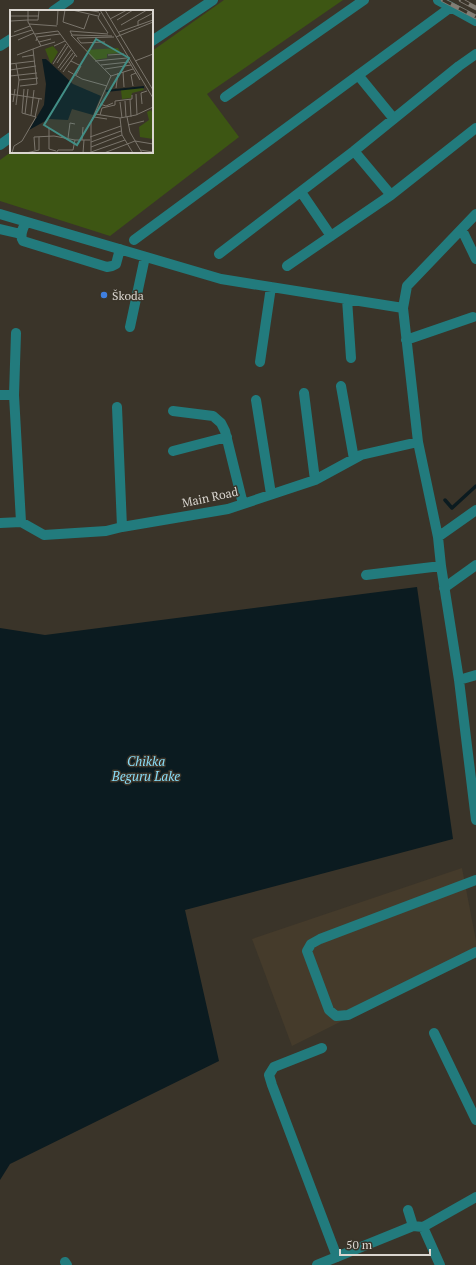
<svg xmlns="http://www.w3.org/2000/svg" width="476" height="1265" viewBox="0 0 476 1265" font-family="'PT Serif',serif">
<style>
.built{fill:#453b2b}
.green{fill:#3d5613}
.water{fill:#0b1b20}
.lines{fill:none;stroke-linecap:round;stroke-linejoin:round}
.stream{stroke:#0b1b20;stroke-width:3.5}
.minor{stroke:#227b7d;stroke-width:10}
.rail-casing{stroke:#827d74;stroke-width:4.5}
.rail{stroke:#3a3429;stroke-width:3;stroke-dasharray:9;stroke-linecap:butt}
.shop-dot{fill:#3f7fe0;stroke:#3a3429;stroke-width:1.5}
.labels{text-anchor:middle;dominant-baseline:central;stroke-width:3;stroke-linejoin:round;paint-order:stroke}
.poi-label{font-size:12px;fill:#dad6d0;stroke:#3a3429;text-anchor:start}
.street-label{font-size:12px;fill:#dad6d0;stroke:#3a3429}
.water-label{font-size:13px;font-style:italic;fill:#89ddf8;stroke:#3a3429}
.inset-river{fill:none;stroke:#0b1b20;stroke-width:2}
.inset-road{fill:none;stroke:#7a756c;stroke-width:1}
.view{fill:#428e86;fill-opacity:0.15;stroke:#428e86;stroke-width:2}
.inset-edge{fill:none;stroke:#dad6d0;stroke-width:2}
</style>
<rect width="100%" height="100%" fill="#3a3429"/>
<path class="built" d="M 462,868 L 476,941 L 476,954 L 292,1046 L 252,939 Z"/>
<path class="green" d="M 224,0 L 343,0 L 207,94 L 239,137 L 110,236 L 0,201 L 0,160 L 11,152 L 152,152 L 152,51 Z"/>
<path class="water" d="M 417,587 L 453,839 L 185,910 L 219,1061 L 10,1164 L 0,1180 L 0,628 L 45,635 Z"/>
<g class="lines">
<path class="stream" d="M 445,500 L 452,508 L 476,486"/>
<path class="minor" d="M 438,0 L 476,21
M 53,11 L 69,0
M 152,41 L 213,0
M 0,46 L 11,39
M 358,75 L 394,119
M 225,97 L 364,0
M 0,145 L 11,137
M 354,151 L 391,195
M 301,192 L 331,236
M 0,214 L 221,279 L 403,308
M 476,214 L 407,286 L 403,308 L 418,442 L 438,537 L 441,566 L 459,680 L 476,820
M 26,222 C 23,228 19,235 23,241 L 107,267 L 112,266 L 116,264 L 120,249
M 0,229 L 21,234
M 462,230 L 476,259
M 134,240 L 451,7
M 219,254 L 354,151 L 459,66 L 476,54
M 287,266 L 391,195 L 476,128
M 347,299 L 351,358
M 130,327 L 145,257
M 406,340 L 473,317
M 260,362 L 271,287
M 341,386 L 354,459
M 304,393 L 315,480
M 0,395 L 14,395 L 21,522
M 14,395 L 16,333
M 256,400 L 271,494
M 117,407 L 122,527
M 173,411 L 213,416 L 221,423 L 225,431 L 243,504
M 173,451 L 227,437
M 0,523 L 21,522 L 44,535 L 106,531 L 122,527 L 228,509 L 315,480 L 361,455 L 418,442
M 438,537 L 476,510
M 366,575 L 441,566
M 444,588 L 476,565
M 459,680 L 476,675
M 476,880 L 320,939 L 311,944 L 307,951 L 329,1010 L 336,1016 L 348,1015 L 476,952
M 434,1033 L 476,1120
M 322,1048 L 274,1067 L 269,1075 L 272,1085 L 337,1257
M 408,1210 L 413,1226
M 65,1262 L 67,1265
M 317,1265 L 413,1226 L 423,1227
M 440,1265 L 423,1227 L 476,1197"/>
<g class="rail-casing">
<path id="rail" d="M 443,0 L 476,17
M 461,0 L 476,8"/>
</g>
<use href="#rail" class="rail"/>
</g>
<circle class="shop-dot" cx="104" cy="295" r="4"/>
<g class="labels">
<g class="poi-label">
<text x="112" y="295">Škoda</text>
</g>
<g class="street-label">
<text transform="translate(210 497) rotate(-12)">Main Road</text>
</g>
<g class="water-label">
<text x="146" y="761">Chikka<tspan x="146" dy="15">Beguru Lake</tspan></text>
</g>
</g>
<g transform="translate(10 10)">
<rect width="143" height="143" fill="#3a3429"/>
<path d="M 43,36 L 48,42 L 41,54 L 35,39 ZM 108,38 L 111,43 L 97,44 L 97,48 L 84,50 L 76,40 ZM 132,77 L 134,80 L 122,83 L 121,88 L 112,89 L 111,80 ZM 141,100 L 143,104 L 143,129 L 130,127 L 129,117 L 139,110 L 137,102 Z" fill="#3d5613"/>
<path d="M 32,49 L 36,49 L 63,74 L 91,86 L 83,105 L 62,99 L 58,110 L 39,109 L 19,120 L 34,95 L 36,74 Z" fill="#0b1b20"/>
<path class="inset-river" d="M 96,81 L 134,77"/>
<path class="inset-road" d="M 55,0 L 53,12 L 74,19 L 79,5M 62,0 L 88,6M 76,0 L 89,2M 90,0 L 143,88M 95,0 L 143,80M 90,3 L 88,8 L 98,23M 1,6 L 29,6M 100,9 L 117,0M 18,10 L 28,10 L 29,0M 107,10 L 123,0M 1,11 L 18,10M 19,14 L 47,16M 47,15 L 48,0M 111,15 L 137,0M 128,16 L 128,11 L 143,3M 4,22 L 20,16M 109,22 L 143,10M 25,24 L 48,21 L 67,47M 98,24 L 60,21 L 62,25 L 102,26M 61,25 L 101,66M 0,27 L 22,20M 106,27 L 143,12M 8,30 L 24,23M 26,31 L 27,27 L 50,24M 29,32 L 41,29M 95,32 L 71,33 L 67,28 L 104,27M 31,36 L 45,32M 44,36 L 55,31M 7,45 L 31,36 L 18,12 L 18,0M 98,45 L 114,44M 12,47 L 24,45M 118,50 L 130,70M 61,51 L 71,56 L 66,65M 85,51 L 117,48M 125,51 L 143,44M 47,53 L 58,36M 0,54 L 25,51M 6,54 L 9,70 L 28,68M 43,54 L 56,34M 91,55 L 119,52M 48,58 L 61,40M 95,59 L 121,55M 0,60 L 26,56M 50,60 L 63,43M 58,61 L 72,69 L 97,76M 53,62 L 65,45M 113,62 L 114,77M 0,66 L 27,63M 10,76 L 27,74 L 23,39M 123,76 L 121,65 L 126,63M 106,78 L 108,63M 0,84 L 32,89M 126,84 L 127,105M 120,89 L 121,107M 115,91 L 116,107M 3,92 L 5,79M 110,92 L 112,108M 90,94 L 96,96 L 103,93M 132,94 L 131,83 L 137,81M 6,95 L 9,70M 15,104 L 18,79M 85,104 L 110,108 L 126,105 L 143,97M 21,105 L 24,80M 90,105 L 92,98 L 105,95 L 105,91 L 122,89 L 122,85M 25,107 L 29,89M 84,107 L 97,109M 117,107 L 120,122 L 132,143M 110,108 L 112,125 L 123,143M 118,115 L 134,111M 39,118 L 39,139 L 46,141M 80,127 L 111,116M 58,128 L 60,113 L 65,114M 72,130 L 73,117M 81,132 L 111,121M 81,137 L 112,125M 25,140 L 24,127 L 44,126 L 65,130M 130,140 L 143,142M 81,142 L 115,130M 2,143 L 4,136 L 12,131 L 26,107 L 12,103 L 14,79M 16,143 L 29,140 L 29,127M 46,143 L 48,140 L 63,140 L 65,130 L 80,130M 73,143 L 74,130M 81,143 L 81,112 L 101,66 L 123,59M 94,143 L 125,131 L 143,134"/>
<path class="view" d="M 86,29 L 119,48 L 67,135 L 34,115 Z"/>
<rect width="143" height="143" class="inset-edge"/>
</g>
<path d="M340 1249v6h90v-6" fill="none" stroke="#dad6d0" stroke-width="2"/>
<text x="346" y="1249" font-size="12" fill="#dad6d0" stroke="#3a3429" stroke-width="3" paint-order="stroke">50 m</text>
</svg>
